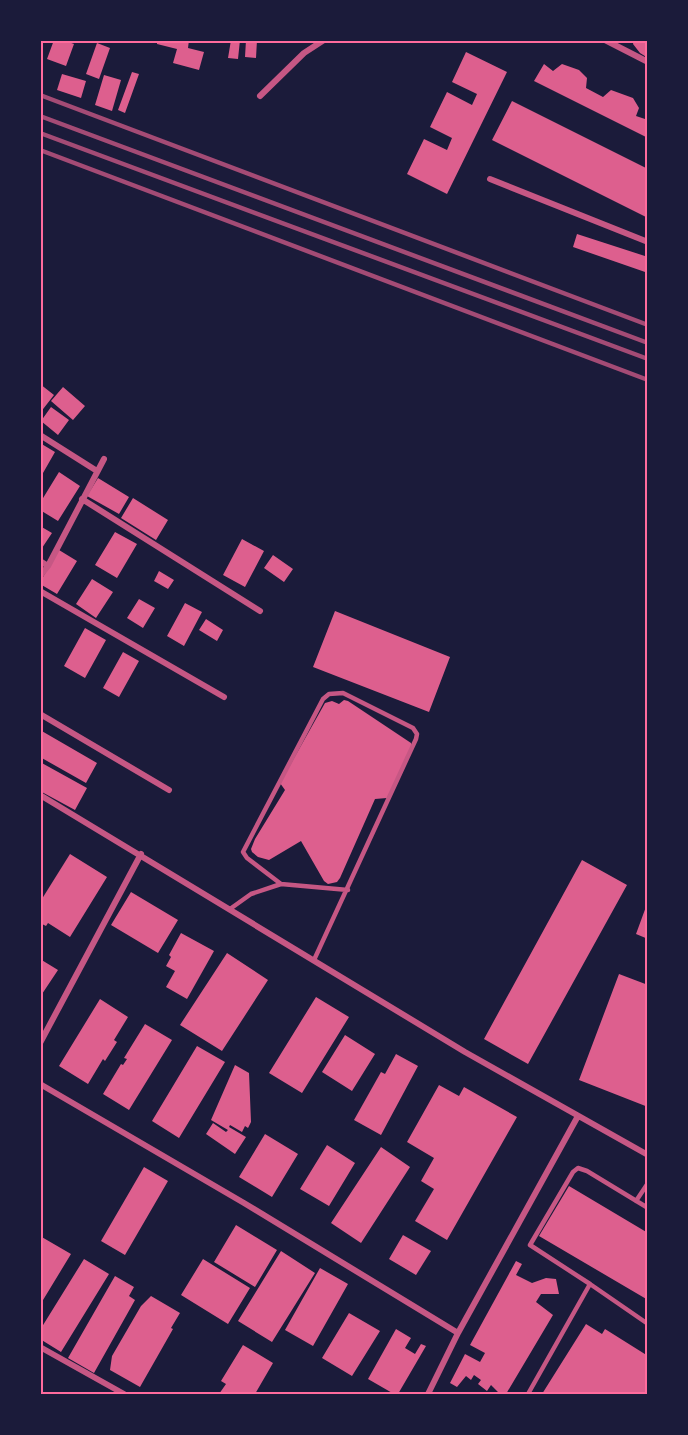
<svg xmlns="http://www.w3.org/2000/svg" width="688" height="1435" viewBox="0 0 688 1435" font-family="'Crimson Pro',serif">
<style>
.building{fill:#dd5f8e}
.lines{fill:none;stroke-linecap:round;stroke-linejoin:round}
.service{stroke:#c65784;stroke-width:4.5}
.minor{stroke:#c65784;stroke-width:6}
.rail{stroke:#a44b75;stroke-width:4.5}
.neatline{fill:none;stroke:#ff6b9d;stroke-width:2}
</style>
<rect width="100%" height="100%" fill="#1b1b3a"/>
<path class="building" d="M 54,40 L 63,40 L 74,44 L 66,66 L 47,59 Z
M 157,40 L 189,40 L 188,48 L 204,52 L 199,70 L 173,63 L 177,49 L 157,44 Z
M 231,40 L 240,40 L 238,59 L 228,58 Z
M 246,40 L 257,40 L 256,58 L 245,57 Z
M 634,40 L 648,40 L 648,58 L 640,53 L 633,44 Z
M 97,43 L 110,48 L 99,79 L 86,74 Z
M 466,52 L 507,72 L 447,194 L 407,174 L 424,139 L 447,150 L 452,138 L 430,127 L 447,92 L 472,105 L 477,94 L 452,82 Z
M 544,64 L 553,71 L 562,64 L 579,70 L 587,78 L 586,88 L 603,97 L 611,90 L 633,98 L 639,108 L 636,116 L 648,120 L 648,138 L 534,81 Z
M 132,72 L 139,74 L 125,113 L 118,110 Z
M 62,74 L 86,81 L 81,98 L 57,90 Z
M 104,75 L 121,80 L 112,111 L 95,105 Z
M 512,101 L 648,169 L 648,218 L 492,140 Z
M 577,234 L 648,257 L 648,273 L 573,247 Z
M 40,384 L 54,395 L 40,413 Z
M 63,387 L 85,406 L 73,420 L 51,401 Z
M 51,407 L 69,420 L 58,435 L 41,421 Z
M 40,443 L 55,452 L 43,473 L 40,471 Z
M 59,472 L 80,486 L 58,521 L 40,510 L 40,503 Z
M 98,478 L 129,497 L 119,514 L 87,496 Z
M 133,498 L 168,520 L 156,540 L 121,518 Z
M 40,526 L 52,533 L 40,551 Z
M 115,532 L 137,544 L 117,578 L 95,565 Z
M 242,539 L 264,551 L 245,587 L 223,575 Z
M 59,550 L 77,561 L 57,594 L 40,584 L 40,582 Z
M 273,555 L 293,569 L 284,582 L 264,568 Z
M 159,571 L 174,580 L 168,589 L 154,581 Z
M 92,579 L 113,592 L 96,618 L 76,604 Z
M 139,599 L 155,608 L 143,628 L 127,618 Z
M 185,603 L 202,612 L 184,646 L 167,636 Z
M 335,611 L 450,657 L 429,712 L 313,667 Z
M 206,619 L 223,630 L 217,641 L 199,630 Z
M 85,628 L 106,640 L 85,678 L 64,666 Z
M 123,652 L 139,661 L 119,697 L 103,688 Z
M 344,700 L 348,701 L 411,743 L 411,750 L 387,798 L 375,799 L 340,878 L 337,882 L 328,884 L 324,881 L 301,841 L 269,860 L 258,857 L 252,852 L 251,849 L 255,839 L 285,790 L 280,783 L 325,703 L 332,701 L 339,704 Z
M 40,730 L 97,763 L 86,783 L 40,757 Z
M 40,762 L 87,788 L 75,810 L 40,791 Z
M 70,854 L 107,877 L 70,937 L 48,923 L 46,926 L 40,923 L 40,902 Z
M 582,860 L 627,885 L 528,1064 L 484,1039 Z
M 131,892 L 178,920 L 158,953 L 111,925 Z
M 647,904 L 648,904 L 648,939 L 636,934 Z
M 181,933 L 214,951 L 187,999 L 166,987 L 175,971 L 166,966 L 171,957 L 169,955 Z
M 227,953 L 268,980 L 222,1051 L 180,1025 Z
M 40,959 L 58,970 L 40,997 Z
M 619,974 L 648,985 L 648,1107 L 579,1080 Z
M 316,997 L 349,1017 L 302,1093 L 269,1073 Z
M 100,999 L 128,1017 L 114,1040 L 117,1042 L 105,1061 L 103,1059 L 88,1084 L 59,1066 Z
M 145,1024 L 172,1040 L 129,1110 L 103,1094 L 121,1064 L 123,1065 L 127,1059 L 124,1058 Z
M 345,1035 L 375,1054 L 352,1091 L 322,1072 Z
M 197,1046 L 225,1062 L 179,1138 L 152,1121 Z
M 396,1054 L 418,1066 L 381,1135 L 354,1120 L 381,1072 L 385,1074 Z
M 235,1065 L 249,1073 L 251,1122 L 248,1128 L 245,1126 L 242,1132 L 230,1125 L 229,1127 L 246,1137 L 235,1154 L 206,1134 L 213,1123 L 226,1132 L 228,1130 L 211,1120 Z
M 439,1085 L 459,1096 L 464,1087 L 517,1117 L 447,1240 L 415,1221 L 434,1189 L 421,1181 L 434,1158 L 407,1142 Z
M 265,1134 L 298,1154 L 272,1197 L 239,1177 Z
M 327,1145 L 355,1163 L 329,1206 L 300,1189 Z
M 381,1147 L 410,1167 L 361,1243 L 331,1223 Z
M 144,1167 L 168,1181 L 125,1255 L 101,1241 Z
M 569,1186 L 648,1233 L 648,1300 L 539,1236 Z
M 236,1225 L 277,1250 L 255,1287 L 214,1262 Z
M 403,1235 L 431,1251 L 416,1275 L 389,1259 Z
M 40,1236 L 71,1254 L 40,1305 Z
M 281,1251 L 315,1273 L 272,1342 L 238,1321 Z
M 84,1259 L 109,1274 L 61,1352 L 40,1339 L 40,1330 Z
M 203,1259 L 250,1288 L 228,1324 L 181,1295 Z
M 516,1261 L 522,1264 L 516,1275 L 532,1283 L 546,1278 L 556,1279 L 559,1294 L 541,1294 L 536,1302 L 553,1315 L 506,1394 L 500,1394 L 491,1385 L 487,1391 L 478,1384 L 481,1380 L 474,1375 L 471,1380 L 466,1376 L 457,1387 L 450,1383 L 465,1354 L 480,1362 L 485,1353 L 470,1345 Z
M 320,1268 L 348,1284 L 313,1346 L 285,1330 Z
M 115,1276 L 134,1287 L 129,1296 L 135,1300 L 94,1373 L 68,1358 Z
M 151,1296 L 180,1313 L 171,1328 L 173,1329 L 140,1387 L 110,1370 L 112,1356 L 141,1306 Z
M 349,1313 L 380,1331 L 352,1376 L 322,1358 Z
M 586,1324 L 602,1334 L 605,1329 L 648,1356 L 648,1394 L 542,1394 Z
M 396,1329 L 411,1338 L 405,1348 L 415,1354 L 421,1344 L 426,1346 L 398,1394 L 394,1394 L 368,1379 Z
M 243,1345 L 273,1363 L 255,1394 L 219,1394 L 226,1384 L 221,1381 Z"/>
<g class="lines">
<path class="service" d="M 281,884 L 247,858 L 243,852 L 323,699 L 329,694 L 343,693 L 413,728 L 417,734 L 416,739 L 314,960
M 230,909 L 251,894 L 281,884 L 348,890
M 636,1201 L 648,1183
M 590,1284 L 530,1245 L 573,1172 L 578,1168 L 587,1171 L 648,1208
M 528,1394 L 590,1284 L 648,1324"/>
<path class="minor" d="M 605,40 L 648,62
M 260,96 L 304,53 L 324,40
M 490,179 L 648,242
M 40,435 L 97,471
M 82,499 L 260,611
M 40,561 L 48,566
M 40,576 L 48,566 L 104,459
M 40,591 L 224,697
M 40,714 L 169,790
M 40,795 L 465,1052 L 648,1155
M 40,1043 L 141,854
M 40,1084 L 244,1203 L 458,1333
M 40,1347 L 124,1394
M 428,1394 L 458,1333 L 578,1116"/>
<path class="rail" d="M 40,95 L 648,325
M 40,116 L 648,343
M 40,133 L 648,359
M 40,150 L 648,380"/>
</g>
<rect width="688" height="1435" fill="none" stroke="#1b1b3a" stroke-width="84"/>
<rect x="42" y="42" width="604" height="1351" class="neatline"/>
</svg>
